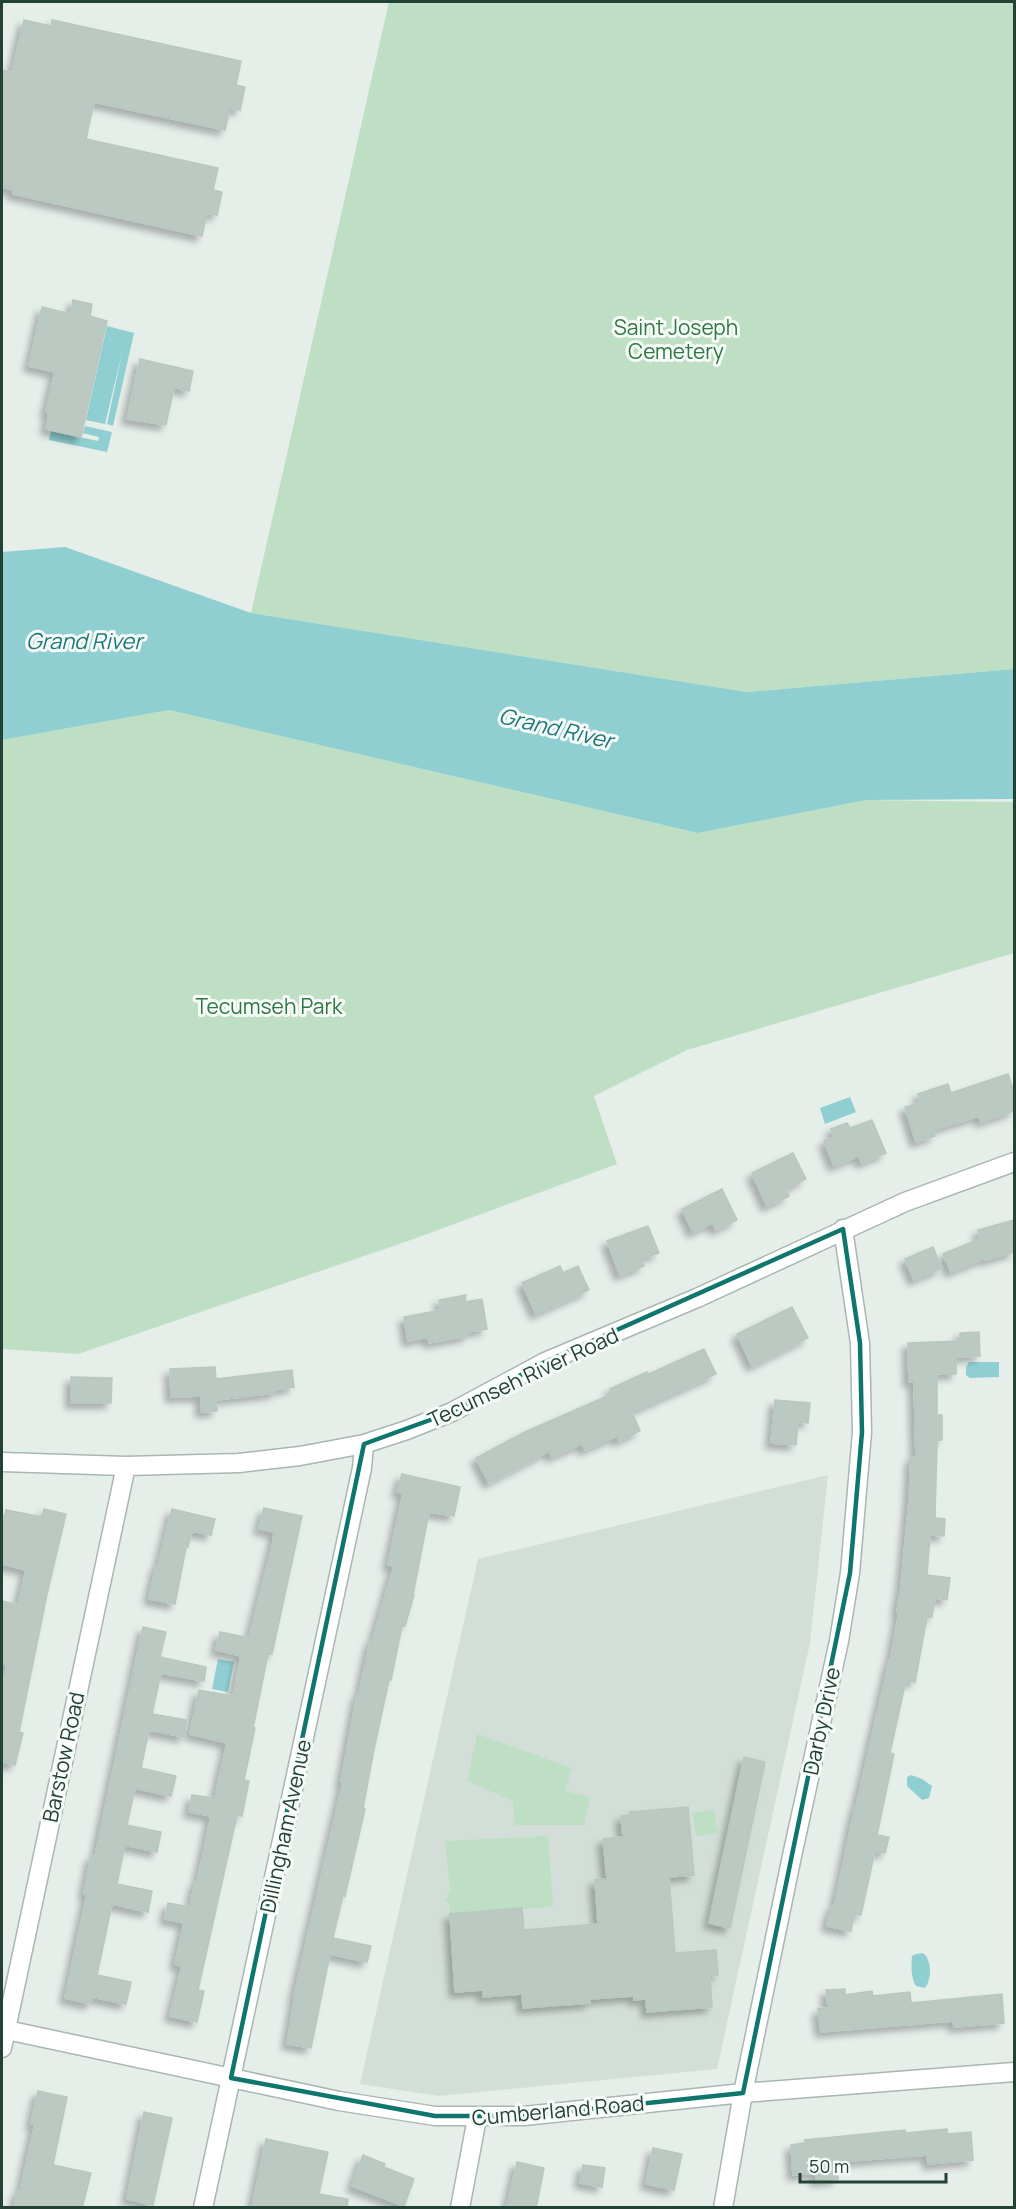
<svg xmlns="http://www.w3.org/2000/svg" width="1016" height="2209" viewBox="0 0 1016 2209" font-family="Manrope,sans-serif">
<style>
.built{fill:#d4ded8}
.green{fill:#bfdfc4}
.water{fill:#8fcfd2}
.building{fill:#bbc9c2;stroke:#b8c8c0;stroke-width:1.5;filter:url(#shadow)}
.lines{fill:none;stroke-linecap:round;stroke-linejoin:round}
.minor-casing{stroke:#a8b7b0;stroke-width:21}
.minor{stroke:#fff;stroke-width:18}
.marked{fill:none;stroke:#0f766e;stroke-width:4.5;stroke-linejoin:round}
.labels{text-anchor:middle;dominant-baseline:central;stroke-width:6;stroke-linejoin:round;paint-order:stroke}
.park-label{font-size:21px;fill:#2e7843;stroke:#f6fbf8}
.street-label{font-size:21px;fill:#244136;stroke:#f6fbf8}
.water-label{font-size:22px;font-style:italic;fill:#1e787d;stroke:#f6fbf8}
</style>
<defs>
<filter id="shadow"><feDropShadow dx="-5.5" dy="5.5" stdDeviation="3" flood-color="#0004"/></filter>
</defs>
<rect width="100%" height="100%" fill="#e6eeea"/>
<path class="built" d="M 828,1475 L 810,1643 L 717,2069 L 439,2096 L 360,2084 L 478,1559 Z"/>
<path class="green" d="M 389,2 L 1014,2 L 1014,669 L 747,692 L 251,613 Z
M 169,710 L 698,833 L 866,800 L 1014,802 L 1014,953 L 687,1050 L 594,1096 L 617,1164 L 408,1241 L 78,1354 L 2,1349 L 2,740 Z
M 477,1734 L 572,1768 L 565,1791 L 590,1797 L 584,1825 L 515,1825 L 513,1801 L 467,1781 Z
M 714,1809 L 718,1833 L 696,1836 L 692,1813 Z
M 548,1836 L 553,1907 L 450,1914 L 449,1902 L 445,1902 L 450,1890 L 445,1841 Z"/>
<path class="water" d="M 107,326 L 134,333 L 113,426 L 107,424 L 123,349 L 105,424 L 86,420 Z
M 85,426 L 112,432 L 107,452 L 49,440 L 51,431 L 98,441 L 99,437 L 83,433 Z
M 65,547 L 251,613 L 747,692 L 1014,669 L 1014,799 L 866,800 L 698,833 L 169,710 L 2,740 L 2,552 Z
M 850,1097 L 856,1112 L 825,1124 L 820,1108 Z
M 969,1362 L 999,1362 L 999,1377 L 970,1378 L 966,1375 L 966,1367 Z
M 218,1659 L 234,1662 L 228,1692 L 212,1689 Z
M 911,1775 L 922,1779 L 932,1786 L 929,1798 L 922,1800 L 907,1786 L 907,1777 Z
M 923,1953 C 932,1960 932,1979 925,1988 L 916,1986 C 911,1978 911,1966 912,1956 L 916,1954 Z"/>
<path class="building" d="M 24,20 L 51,26 L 52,20 L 241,61 L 236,85 L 245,87 L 240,110 L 230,108 L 225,130 L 94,102 L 86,139 L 218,168 L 213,190 L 222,192 L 217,215 L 207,213 L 202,236 L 13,194 L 14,190 L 2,187 L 2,70 L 12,73 Z
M 73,300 L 92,304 L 90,316 L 107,321 L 81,437 L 46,429 L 49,413 L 46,412 L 55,372 L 29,366 L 42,307 L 71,314 Z
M 140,359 L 193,371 L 189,391 L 174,387 L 166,425 L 127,419 Z
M 1008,1074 L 1014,1092 L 1014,1111 L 981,1122 L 979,1116 L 933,1130 L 935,1136 L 916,1142 L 905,1107 L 920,1103 L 918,1094 L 948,1084 L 951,1093 Z
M 872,1120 L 886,1153 L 862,1163 L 859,1156 L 834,1166 L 824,1141 L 834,1137 L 831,1129 L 847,1123 L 850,1128 Z
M 793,1153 L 806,1179 L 786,1189 L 789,1196 L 767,1206 L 752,1173 Z
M 722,1189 L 737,1220 L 716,1230 L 713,1223 L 693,1232 L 682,1209 Z
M 1014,1220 L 1014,1252 L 986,1260 L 985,1258 L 951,1272 L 943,1254 L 980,1239 L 978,1230 Z
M 648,1226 L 659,1253 L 641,1259 L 644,1266 L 620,1275 L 607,1241 Z
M 933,1247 L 942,1268 L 914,1280 L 905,1259 Z
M 560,1266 L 563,1273 L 578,1266 L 589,1290 L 536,1314 L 522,1283 Z
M 466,1295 L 465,1302 L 482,1299 L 487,1329 L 467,1332 L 468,1336 L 429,1343 L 428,1337 L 408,1341 L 404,1317 L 441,1310 L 439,1300 Z
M 792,1307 L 808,1338 L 752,1366 L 737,1334 Z
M 979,1332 L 980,1356 L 956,1357 L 956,1374 L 937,1374 L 937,1415 L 942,1415 L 942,1440 L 937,1441 L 935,1518 L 945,1519 L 944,1536 L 930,1535 L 927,1575 L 950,1578 L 947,1600 L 935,1598 L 932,1617 L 927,1617 L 915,1682 L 906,1680 L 890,1753 L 894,1754 L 877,1835 L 889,1837 L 885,1853 L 875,1851 L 861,1915 L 854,1914 L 851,1931 L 827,1926 L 831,1907 L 834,1908 L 855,1807 L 856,1807 L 889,1662 L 890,1663 L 899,1612 L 897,1612 L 901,1587 L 909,1501 L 911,1457 L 916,1458 L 914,1381 L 909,1382 L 908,1343 L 960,1341 L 960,1333 Z
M 704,1349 L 716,1374 L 632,1412 L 640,1431 L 619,1441 L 617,1436 L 585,1450 L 582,1444 L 552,1457 L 549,1451 L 489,1483 L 476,1458 L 525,1432 L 612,1394 L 610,1389 L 647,1372 L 649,1374 Z
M 215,1367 L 216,1379 L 292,1370 L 294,1387 L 275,1390 L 275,1393 L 216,1400 L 217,1411 L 201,1412 L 201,1396 L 171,1397 L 170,1369 Z
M 71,1377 L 112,1378 L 111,1403 L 71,1403 Z
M 775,1400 L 810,1403 L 808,1423 L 798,1422 L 796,1445 L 771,1443 Z
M 402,1474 L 460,1487 L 454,1516 L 429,1512 L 413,1595 L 414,1595 L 405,1626 L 402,1626 L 391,1680 L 389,1680 L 373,1754 L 363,1809 L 365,1809 L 345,1896 L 343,1895 L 333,1938 L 371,1946 L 367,1962 L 330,1954 L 311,2048 L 287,2044 L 295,1996 L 294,1996 L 343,1782 L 341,1782 L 357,1695 L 359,1695 L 370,1642 L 372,1642 L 394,1566 L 388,1565 L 403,1493 L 397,1492 Z
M 264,1508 L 302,1516 L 272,1654 L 268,1654 L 253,1728 L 255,1728 L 244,1780 L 249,1781 L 242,1816 L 237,1815 L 198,1990 L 204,1991 L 197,2022 L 170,2016 L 182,1966 L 175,1964 L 184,1923 L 165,1919 L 168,1903 L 190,1907 L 195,1882 L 197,1883 L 211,1816 L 189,1812 L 192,1795 L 215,1798 L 227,1743 L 190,1734 L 199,1690 L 233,1696 L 241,1656 L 216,1650 L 220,1632 L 249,1638 L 273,1542 L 274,1532 L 259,1529 Z
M 44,1509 L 66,1514 L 47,1594 L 19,1732 L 23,1733 L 15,1765 L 2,1762 L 2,1690 L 7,1664 L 2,1664 L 2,1601 L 18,1605 L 26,1570 L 2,1564 L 2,1533 L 6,1510 L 42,1517 Z
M 172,1509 L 215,1519 L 211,1535 L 192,1531 L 188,1547 L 186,1547 L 175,1604 L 149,1599 L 156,1566 L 158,1566 Z
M 143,1627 L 166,1632 L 160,1657 L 206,1667 L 204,1681 L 161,1673 L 152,1714 L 187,1720 L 184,1737 L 149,1730 L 141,1768 L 176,1776 L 171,1796 L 135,1788 L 127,1825 L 161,1832 L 157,1852 L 125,1845 L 117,1884 L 152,1891 L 148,1912 L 112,1904 L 97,1975 L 131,1982 L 126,2004 L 92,1997 L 91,2004 L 65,1998 L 87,1895 L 84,1894 L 91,1856 L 95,1857 Z
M 744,1757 L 765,1762 L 730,1928 L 709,1923 Z
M 688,1807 L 694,1875 L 669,1877 L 675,1953 L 716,1950 L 718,1975 L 710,1976 L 712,2007 L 647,2012 L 646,1999 L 634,2000 L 634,1996 L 590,1999 L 590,2003 L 523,2008 L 522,1994 L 483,1997 L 483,1990 L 455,1992 L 450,1914 L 522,1908 L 524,1930 L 598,1924 L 595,1880 L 607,1879 L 603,1839 L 623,1837 L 621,1816 L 631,1815 L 630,1812 Z
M 845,1989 L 845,1995 L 872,1991 L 873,1996 L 910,1992 L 911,2003 L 1002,1994 L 1004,2023 L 954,2027 L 953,2021 L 821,2032 L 818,2009 L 828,2008 L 826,1990 Z
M 38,2091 L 67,2097 L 53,2165 L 91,2173 L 82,2208 L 14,2208 L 18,2191 L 20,2192 L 35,2124 L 31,2124 Z
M 144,2112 L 172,2118 L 153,2205 L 127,2199 Z
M 947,2129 L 947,2134 L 971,2132 L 973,2160 L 928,2164 L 927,2155 L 837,2162 L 838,2179 L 816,2181 L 816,2173 L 793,2175 L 791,2145 L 805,2143 L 805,2140 L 905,2130 L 906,2133 Z
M 266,2139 L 328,2152 L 319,2194 L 348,2199 L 347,2208 L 252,2208 Z
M 653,2148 L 682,2154 L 674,2190 L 646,2184 Z
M 363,2155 L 385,2164 L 384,2167 L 414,2179 L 404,2206 L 352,2186 Z
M 517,2162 L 544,2168 L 536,2208 L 507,2208 Z
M 583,2165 L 605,2168 L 602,2187 L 580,2183 Z"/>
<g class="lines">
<g class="minor-casing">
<path id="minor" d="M 2,1462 L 126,1466 L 239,1463 L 300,1456 L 364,1444 L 407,1430 L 452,1412 L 545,1362 L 697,1298 L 905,1202 L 1014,1162
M 2,2029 L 339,2101 L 435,2116 L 524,2116 L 743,2093 L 1014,2072
M 2,2048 L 126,1466
M 203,2208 L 362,1468 L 364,1444
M 460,2208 L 477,2118
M 723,2208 L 743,2093 L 792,1856 L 839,1641 L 850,1573 L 862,1432 L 860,1343 L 843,1229"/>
</g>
<use href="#minor" class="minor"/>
</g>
<path class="marked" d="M 843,1229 L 860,1343 L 862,1432 L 850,1573 L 743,2093 L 524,2116 L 435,2116 L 231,2078 L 364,1444 L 452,1412 L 545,1362 Z"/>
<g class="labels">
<g class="park-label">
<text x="676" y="327">Saint Joseph<tspan x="676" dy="24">Cemetery</tspan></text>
<text x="269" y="1006">Tecumseh Park</text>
</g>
<g class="street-label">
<text transform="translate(523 1377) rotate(-25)">Tecumseh River Road</text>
<text transform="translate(821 1721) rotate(-78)">Darby Drive</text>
<text transform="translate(63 1757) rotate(-78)">Barstow Road</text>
<text transform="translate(285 1826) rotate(-78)">Dillingham Avenue</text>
<text transform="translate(558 2110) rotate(-5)">Cumberland Road</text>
</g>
<g class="water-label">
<text x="84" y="641">Grand River</text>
<text transform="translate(556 728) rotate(13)">Grand River</text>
</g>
</g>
<rect width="1016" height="2209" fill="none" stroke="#244136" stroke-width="6"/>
<path d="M800 2173v9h146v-9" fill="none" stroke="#244136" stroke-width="3"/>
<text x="809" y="2173" font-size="18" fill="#244136" stroke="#f6fbf8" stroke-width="4.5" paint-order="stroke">50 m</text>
</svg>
